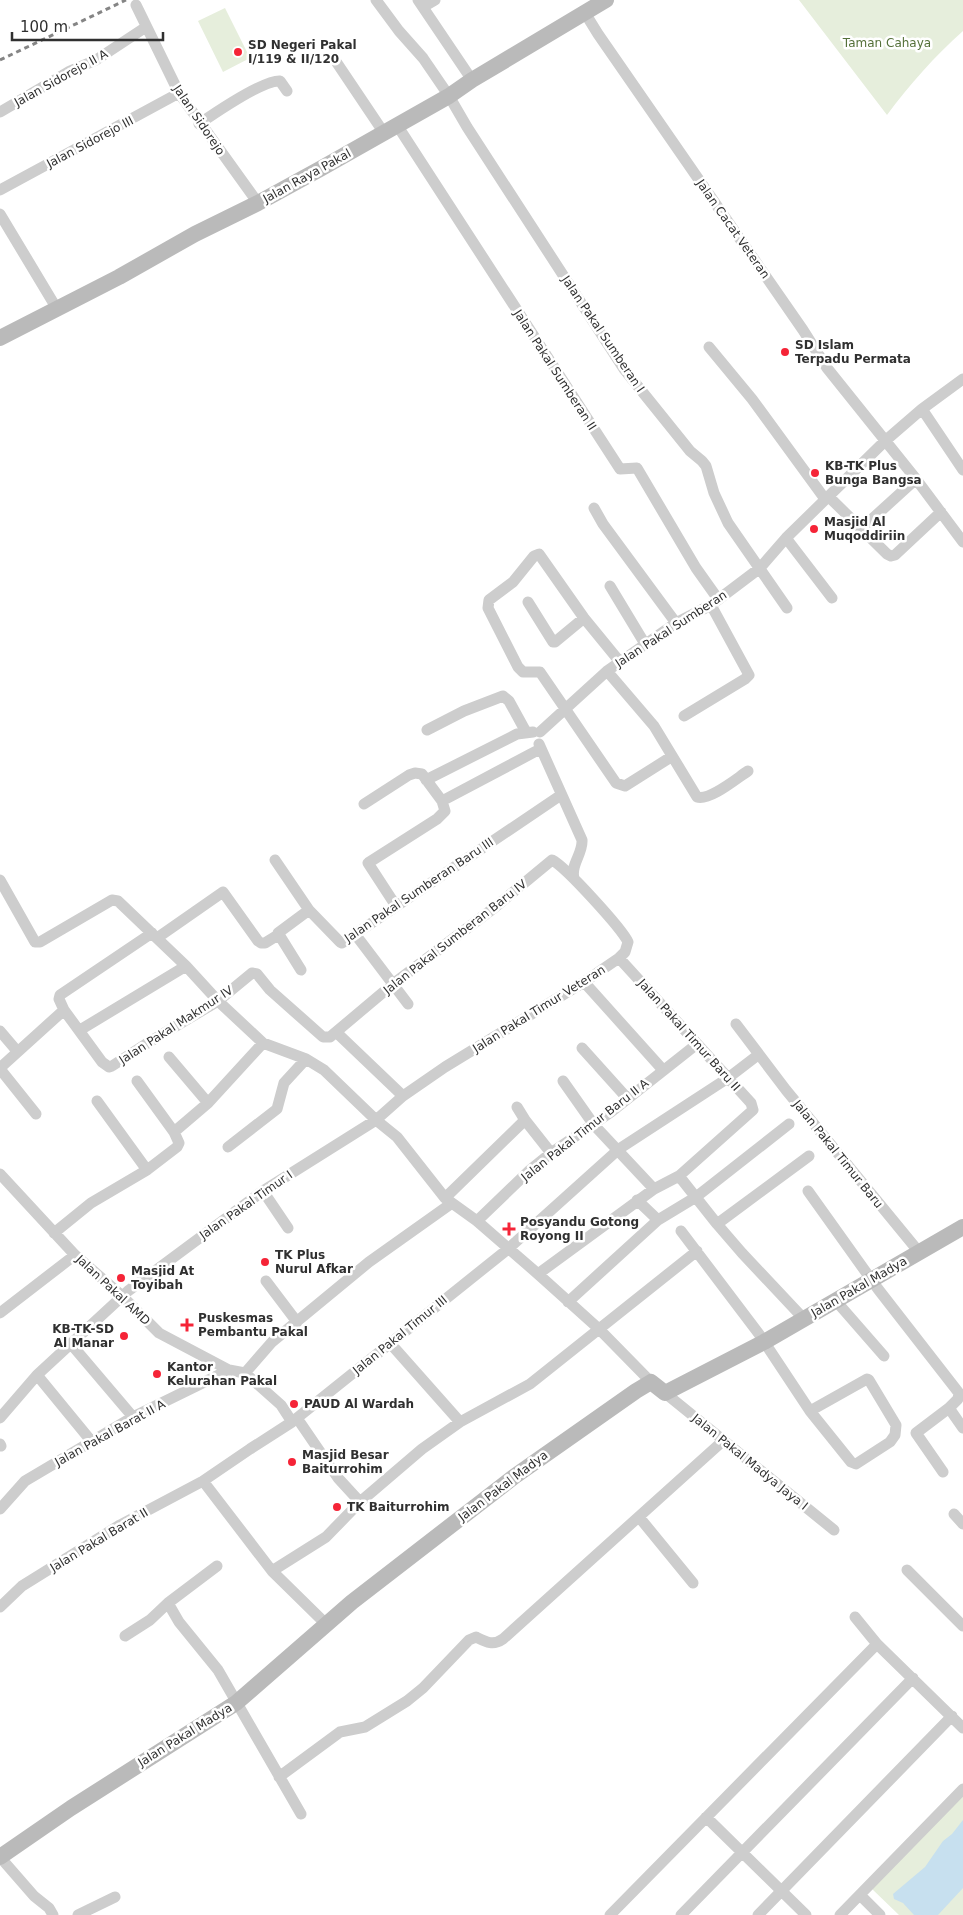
<svg xmlns="http://www.w3.org/2000/svg" width="963" height="1915" viewBox="0 0 963 1915" font-family="'DejaVu Sans',sans-serif">
<style>
.green{fill:#e6eedc}
.water{fill:#c7e0ef}
.lines{fill:none;stroke-linecap:round;stroke-linejoin:round}
.street{stroke:#cdcdcd;stroke-width:11}
.secondary{stroke:#bababa;stroke-width:16}
.rail{stroke:#858585;stroke-width:3;stroke-dasharray:5 4;stroke-linecap:butt}
.poi-dot{fill:#f52437;stroke:#fff;stroke-width:2}
.labels{text-anchor:middle;dominant-baseline:central;stroke-width:5;stroke-linejoin:round;paint-order:stroke}
.park-label{font-size:12px;fill:#547039;stroke:#fff}
.poi-label{font-size:12px;font-weight:bold;fill:#303030;stroke:#fff;text-anchor:start}
.street-label{font-size:12px;fill:#303030;stroke:#fff}
</style>
<rect width="100%" height="100%" fill="#fff"/>
<path class="green" d="M 799,0 L 963,0 L 963,31 C 934,57 910,84 887,115 Z
M 225,8 L 250,58 L 223,72 L 198,21 Z
M 963,1794 L 963,1915 L 899,1915 L 871,1888 Z"/>
<path class="water" d="M 963,1820 L 963,1888 L 938,1915 L 914,1915 L 903,1903 L 894,1899 L 893,1894 L 925,1867 L 943,1841 L 952,1834 Z"/>
<g class="lines">
<path class="street" d="M 376,0 L 399,31 L 423,58 L 449,96 L 467,127 L 624,369 L 690,451 L 702,461 L 706,466 L 714,493 L 728,523 L 787,608
M 418,0 L 472,80
M 136,5 L 179,93 L 258,203
M 423,7 L 435,0
M 585,13 L 598,34 L 803,330 L 827,368 L 916,479 L 963,542
M 337,63 L 384,133
M 0,112 L 70,71 L 96,60 L 146,27
M 199,124 C 215,113 263,80 280,81 L 287,91
M 397,125 L 620,469 L 637,468 L 696,568 L 718,599
M 0,190 L 179,93
M 0,214 L 57,309
M 709,347 L 752,399 L 825,499
M 922,409 L 963,470
M 828,496 L 887,554 L 891,556 L 895,555 L 941,512
M 594,508 L 603,524 L 676,623
M 861,529 L 916,479
M 786,538 L 832,598
M 610,586 L 645,644
M 528,602 L 553,642 L 555,642 L 584,618
M 620,662 L 584,618 L 539,554 L 534,556 L 513,582 L 489,600 L 488,608 L 518,667 L 523,672 L 540,672 L 616,783 L 625,786 L 671,757
M 607,671 L 654,726 L 697,797 C 710,801 737,778 748,771
M 684,716 L 745,679 L 749,675 L 711,605
M 427,730 L 464,711 L 503,696 L 509,701 L 526,732
M 540,732 L 607,671 L 676,623 L 711,605 L 760,568 L 786,538 L 885,441 L 922,409 L 963,379
M 539,744 L 582,840 C 583,854 570,865 574,878
M 426,780 L 517,734 L 533,732
M 364,804 L 409,775 L 415,773 L 422,774 L 442,801
M 275,860 L 309,910 L 340,942 L 342,943 L 561,795
M 0,880 L 35,942 L 40,942 L 112,900 L 118,901 L 186,966 L 218,1001 L 263,1043 L 306,1059 L 324,1070 L 376,1120 L 397,1137 L 445,1198 L 477,1221 L 538,1274 L 599,1329 L 651,1382
M 396,906 L 368,863 L 437,819 L 445,811 L 442,801 L 540,749
M 355,934 L 408,1004
M 157,938 L 223,892 L 258,941 L 261,943 L 265,943 L 278,935
M 301,970 L 278,933 L 309,910
M 584,982 L 663,1070
M 64,1010 L 59,999 L 60,995 L 152,933
M 736,1024 L 786,1090 L 919,1252
M 80,1030 L 186,966
M 0,1031 L 17,1051
M 336,1032 L 403,1096
M 582,1048 L 627,1098
M 169,1057 L 208,1103
M 0,1068 L 64,1010 L 102,1062 L 109,1067 L 112,1066 L 146,1044 L 218,1001 L 252,973 L 257,974 L 270,990 L 323,1037 L 330,1037 L 393,984 L 494,908 L 552,860 C 566,867 622,929 628,942 L 625,952 L 619,958 L 584,982 L 445,1067 L 403,1096 L 376,1120 L 263,1191 L 128,1291 L 37,1375 L 0,1418
M 0,1069 L 36,1114
M 137,1081 L 174,1132
M 563,1081 L 594,1125 L 654,1189
M 97,1101 L 147,1170
M 517,1107 L 525,1120 L 551,1153
M 228,1147 L 277,1109 L 284,1083 L 306,1059
M 0,1174 L 75,1255 L 121,1295 L 159,1333 L 229,1370 L 245,1373 L 281,1405 L 292,1422
M 679,1176 L 717,1224 L 742,1253 L 804,1319
M 263,1191 L 288,1228
M 808,1191 L 878,1289 L 959,1393 L 958,1399 L 949,1408 L 963,1428
M 445,1198 L 525,1120
M 658,1220 L 696,1197 L 789,1124
M 477,1221 L 530,1170 L 551,1153 L 611,1112 L 697,1044
M 717,1224 L 809,1156
M 681,1231 L 759,1334 L 810,1411 L 851,1462 L 856,1464 L 890,1442 L 895,1435 L 896,1425 L 869,1380 L 867,1379 L 810,1411
M 54,1233 L 91,1203 L 147,1170 L 177,1147 L 179,1143 L 174,1132 L 208,1103 L 263,1043
M 538,1274 L 654,1189 L 679,1176 L 753,1110 L 751,1103 L 619,958
M 266,1281 L 297,1322
M 836,1301 L 884,1356
M 568,1302 L 658,1220 L 637,1200
M 0,1313 L 75,1255
M 390,1343 L 460,1422
M 71,1344 L 133,1417
M 245,1373 L 272,1342 L 369,1262 L 452,1203
M 37,1375 L 92,1442
M 665,1393 L 834,1530
M 297,1418 L 338,1478 L 360,1502
M 0,1444 L 1,1446
M 943,1472 L 916,1433 L 949,1408
M 203,1481 L 272,1571 L 327,1625
M 0,1509 L 25,1481 L 133,1417 L 229,1370
M 954,1514 L 963,1524
M 639,1517 L 693,1583
M 217,1566 L 168,1603 L 179,1622 L 218,1670 L 301,1814
M 907,1570 L 963,1626
M 272,1571 L 326,1537 L 360,1502 L 422,1449 L 460,1422 L 530,1384 L 697,1251
M 0,1607 L 22,1586 L 120,1525 L 203,1481 L 250,1449 L 292,1422 L 508,1249 L 619,1149 L 728,1078 L 758,1055
M 855,1617 L 877,1644 L 963,1728
M 125,1636 L 150,1620 L 168,1603
M 279,1777 L 340,1732 L 365,1727 L 407,1701 L 423,1688 L 469,1640 L 476,1637 C 486,1642 493,1646 503,1639 L 724,1440
M 706,1817 L 806,1915
M 0,1857 L 34,1896 L 49,1908 L 53,1915
M 860,1895 L 880,1915
M 78,1915 L 115,1897
M 610,1915 L 877,1644
M 681,1915 L 913,1678
M 758,1915 L 952,1716
M 840,1915 L 963,1789"/>
<path class="secondary" d="M 0,338 L 119,277 L 195,234 L 258,203 L 320,169 L 449,96 L 472,80 L 606,0
M 0,1857 L 71,1808 L 236,1703 L 352,1602 L 515,1476 L 636,1391 L 651,1382 L 665,1393 L 764,1342 L 963,1227"/>
<path class="rail" d="M 0,60 L 126,0"/>
</g>
<g class="poi-dot">
<circle cx="238" cy="52" r="5"/>
<circle cx="785" cy="352" r="5"/>
<circle cx="815" cy="473" r="5"/>
<circle cx="814" cy="529" r="5"/>
<path d="M506.5 1221.5h5v5h5v5h-5v5h-5v-5h-5v-5h5z"/>
<circle cx="265" cy="1262" r="5"/>
<circle cx="121" cy="1278" r="5"/>
<path d="M184.5 1317.5h5v5h5v5h-5v5h-5v-5h-5v-5h5z"/>
<circle cx="124" cy="1336" r="5"/>
<circle cx="157" cy="1374" r="5"/>
<circle cx="294" cy="1404" r="5"/>
<circle cx="292" cy="1462" r="5"/>
<circle cx="337" cy="1507" r="5"/>
</g>
<g class="labels">
<g class="park-label">
<text x="887" y="43">Taman Cahaya</text>
</g>
<g class="poi-label">
<text x="248" y="45">SD Negeri Pakal<tspan x="248" dy="14">I/119 &amp; II/120</tspan></text>
<text x="795" y="345">SD Islam<tspan x="795" dy="14">Terpadu Permata</tspan></text>
<text x="825" y="466">KB-TK Plus<tspan x="825" dy="14">Bunga Bangsa</tspan></text>
<text x="824" y="522">Masjid Al<tspan x="824" dy="14">Muqoddiriin</tspan></text>
<text x="520" y="1222">Posyandu Gotong<tspan x="520" dy="14">Royong II</tspan></text>
<text x="275" y="1255">TK Plus<tspan x="275" dy="14">Nurul Afkar</tspan></text>
<text x="131" y="1271">Masjid At<tspan x="131" dy="14">Toyibah</tspan></text>
<text x="198" y="1318">Puskesmas<tspan x="198" dy="14">Pembantu Pakal</tspan></text>
<text x="114" y="1329" text-anchor="end">KB-TK-SD<tspan x="114" dy="14">Al Manar</tspan></text>
<text x="167" y="1367">Kantor<tspan x="167" dy="14">Kelurahan Pakal</tspan></text>
<text x="304" y="1404">PAUD Al Wardah</text>
<text x="302" y="1455">Masjid Besar<tspan x="302" dy="14">Baiturrohim</tspan></text>
<text x="347" y="1507">TK Baiturrohim</text>
</g>
<g class="street-label">
<text transform="translate(61 78) rotate(-29)">Jalan Sidorejo II A</text>
<text transform="translate(199 120) rotate(56)">Jalan Sidorejo</text>
<text transform="translate(90 142) rotate(-28)">Jalan Sidorejo III</text>
<text transform="translate(307 176) rotate(-29)">Jalan Raya Pakal</text>
<text transform="translate(733 229) rotate(55)">Jalan Cacat Veteran</text>
<text transform="translate(603 334) rotate(56)">Jalan Pakal Sumberan I</text>
<text transform="translate(555 370) rotate(57)">Jalan Pakal Sumberan II</text>
<text transform="translate(671 629) rotate(-33)">Jalan Pakal Sumberan</text>
<text transform="translate(419 890) rotate(-34)">Jalan Pakal Sumberan Baru III</text>
<text transform="translate(455 937) rotate(-38)">Jalan Pakal Sumberan Baru IV</text>
<text transform="translate(539 1009) rotate(-32)">Jalan Pakal Timur Veteran</text>
<text transform="translate(176 1025) rotate(-33)">Jalan Pakal Makmur IV</text>
<text transform="translate(689 1035) rotate(48)">Jalan Pakal Timur Baru II</text>
<text transform="translate(585 1130) rotate(-38)">Jalan Pakal Timur Baru II A</text>
<text transform="translate(838 1154) rotate(51)">Jalan Pakal Timur Baru</text>
<text transform="translate(246 1205) rotate(-35)">Jalan Pakal Timur I</text>
<text transform="translate(859 1287) rotate(-30)">Jalan Pakal Madya</text>
<text transform="translate(113 1290) rotate(43)">Jalan Pakal AMD</text>
<text transform="translate(400 1335) rotate(-39)">Jalan Pakal Timur III</text>
<text transform="translate(110 1433) rotate(-29)">Jalan Pakal Barat II A</text>
<text transform="translate(750 1462) rotate(39)">Jalan Pakal Madya Jaya I</text>
<text transform="translate(503 1486) rotate(-37)">Jalan Pakal Madya</text>
<text transform="translate(99 1540) rotate(-31)">Jalan Pakal Barat II</text>
<text transform="translate(185 1735) rotate(-32)">Jalan Pakal Madya</text>
</g>
</g>
<path d="M12 32v8h151v-8" fill="none" stroke="#303030" stroke-width="2.5"/>
<text x="20" y="32" font-size="15" fill="#303030" stroke="#ffffff" stroke-width="4" paint-order="stroke">100 m</text>
</svg>
